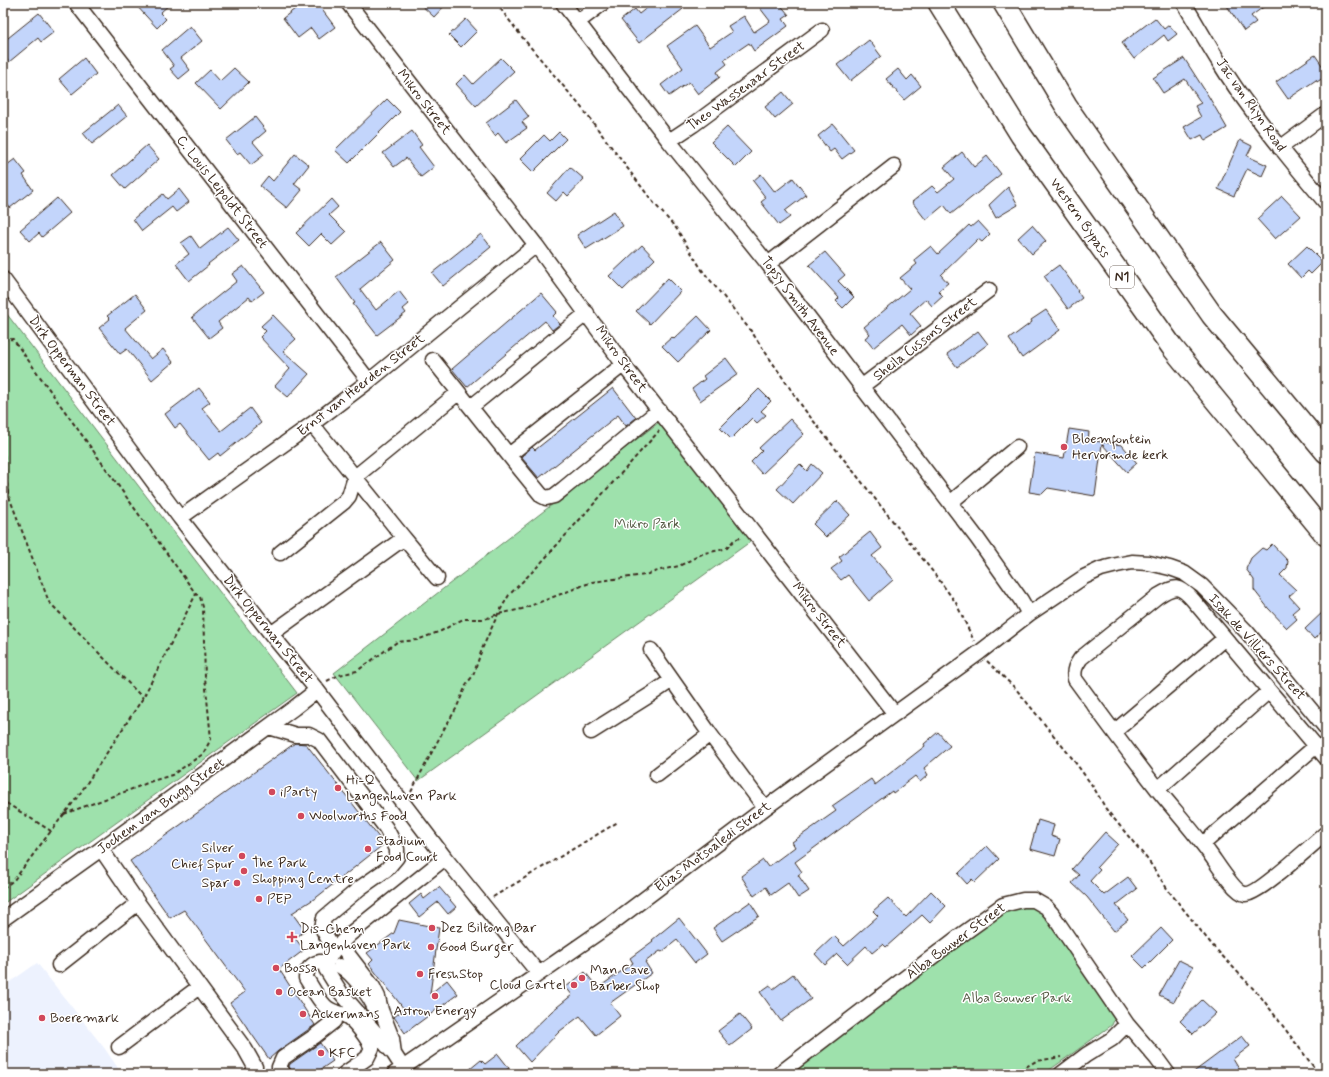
<svg xmlns="http://www.w3.org/2000/svg" width="1329" height="1077" viewBox="0 0 1329 1077" font-family="Mynerve,sans-serif">
<style>
.built{fill:#edf2fe}
.green{fill:#9ee1ac;stroke:#6c8665}
.building{fill:#c3d5fb;stroke:#3b2a1e}
.lines{fill:none;stroke-linecap:round;stroke-linejoin:round}
.minor-casing{stroke:#3b2a1e;stroke-width:17}
.highway-casing{stroke:#3b2a1e;stroke-width:24}
.path{stroke:#3b2a1e;stroke-width:2;stroke-dasharray:4 3;stroke-linecap:butt}
.minor{stroke:#fff;stroke-width:14}
.highway{stroke:#fff;stroke-width:21}
.poi-dot{fill:#d1495b;stroke:#fff;stroke-width:1.5}
.labels{text-anchor:middle;dominant-baseline:central;stroke-width:3;stroke-linejoin:round;paint-order:stroke}
.shield{fill:#fff;stroke:#766a62;stroke-width:1}
.shield-label{font-size:13px;font-weight:bold;fill:#3b2a1e}
.street-label{font-size:14px;fill:#3b2a1e;stroke:#fff}
.poi-label{font-size:14px;fill:#3b2a1e;stroke:#fff;text-anchor:start}
.park-label{font-size:14px;fill:#545842;stroke:#fff}
</style>
<rect width="100%" height="100%" fill="#fff"/>
<filter id="ink" filterUnits="userSpaceOnUse"><feTurbulence type="fractalNoise" baseFrequency=".025" numOctaves="2"/><feDisplacementMap in="SourceGraphic" scale="8" xChannelSelector="R" yChannelSelector="G"/><feConvolveMatrix kernelMatrix="1 2 1 2 8 2 1 2 1" color-interpolation-filters="sRGB"/></filter>
<g filter="url(#ink)">
<path class="built" d="M 37,963 L 105,1049 L 122,1074 L 3,1074 L 3,987 Z"/>
<path class="green" d="M 3,309 L 297,693 L 3,904 Z
M 663,419 L 754,539 L 418,781 L 334,673 Z
M 1029,904 L 1041,908 L 1118,1011 L 1112,1025 L 1044,1074 L 784,1074 L 1012,907 Z"/>
<path class="building" d="M 134,3 L 171,3 L 160,13 L 166,19 L 157,28 Z
M 303,3 L 317,3 L 335,27 L 319,39 L 311,28 L 298,38 L 283,18 Z
M 419,3 L 447,3 L 434,17 Z
M 653,3 L 678,3 L 683,9 L 639,43 L 621,20 L 635,9 L 639,14 Z
M 767,3 L 779,3 L 789,15 L 783,19 L 788,26 L 754,51 L 749,43 L 724,60 L 727,64 L 717,72 L 720,77 L 698,94 L 689,82 L 669,96 L 661,85 L 683,68 L 667,46 L 695,26 L 710,47 L 732,32 L 728,26 L 744,16 L 754,32 L 770,21 L 760,8 Z
M 1225,3 L 1269,3 L 1251,16 L 1256,22 L 1244,31 Z
M 39,13 L 54,32 L 41,42 L 38,38 L 9,62 L 3,55 L 3,42 Z
M 1155,18 L 1164,29 L 1169,25 L 1177,34 L 1168,41 L 1164,35 L 1134,59 L 1122,43 Z
M 466,19 L 477,31 L 461,47 L 449,35 Z
M 190,26 L 202,41 L 181,58 L 190,70 L 179,79 L 170,69 L 174,66 L 162,50 Z
M 869,40 L 881,56 L 850,81 L 837,65 Z
M 1315,55 L 1326,71 L 1326,76 L 1317,82 L 1316,80 L 1288,99 L 1276,82 Z
M 84,58 L 96,74 L 72,94 L 59,79 Z
M 501,58 L 514,71 L 476,106 L 456,84 L 465,75 L 473,84 Z
M 1184,58 L 1209,97 L 1227,128 L 1205,141 L 1202,135 L 1192,140 L 1184,127 L 1201,117 L 1195,106 L 1201,103 L 1185,79 L 1163,93 L 1153,78 Z
M 234,68 L 249,82 L 221,109 L 196,83 L 210,70 L 220,81 Z
M 898,69 L 907,80 L 912,75 L 921,86 L 904,100 L 886,79 Z
M 783,92 L 793,104 L 775,119 L 765,107 Z
M 387,99 L 400,112 L 349,163 L 335,150 Z
M 516,100 L 529,117 L 522,122 L 527,128 L 506,143 L 498,133 L 495,136 L 486,123 Z
M 118,105 L 127,116 L 92,144 L 83,133 Z
M 255,117 L 266,131 L 253,142 L 264,155 L 251,165 L 240,152 L 237,154 L 226,140 Z
M 833,124 L 854,150 L 842,159 L 834,149 L 830,152 L 818,136 Z
M 727,127 L 751,152 L 736,167 L 711,142 Z
M 412,131 L 422,145 L 419,147 L 434,167 L 421,177 L 406,158 L 394,167 L 383,153 Z
M 559,132 L 566,139 L 533,172 L 520,159 L 544,135 L 550,141 Z
M 1240,140 L 1252,146 L 1247,156 L 1267,165 L 1262,176 L 1247,169 L 1234,196 L 1218,189 Z
M 147,145 L 159,159 L 125,189 L 113,175 Z
M 962,152 L 974,167 L 987,156 L 1001,174 L 951,214 L 944,205 L 926,220 L 912,202 L 932,186 L 938,192 L 954,179 L 944,167 Z
M 295,154 L 309,165 L 294,184 L 302,190 L 287,208 L 260,186 L 268,176 L 273,181 Z
M 15,159 L 26,173 L 23,175 L 33,190 L 10,208 L 3,198 L 3,168 Z
M 570,167 L 584,179 L 568,196 L 564,192 L 556,201 L 547,193 Z
M 761,174 L 775,192 L 793,178 L 806,195 L 785,211 L 790,217 L 779,225 L 761,202 L 766,198 L 753,181 Z
M 1008,187 L 1018,205 L 996,218 L 989,205 Z
M 179,189 L 189,202 L 176,212 L 172,207 L 142,231 L 133,219 L 163,194 L 167,199 Z
M 1282,196 L 1301,216 L 1275,239 L 1257,219 Z
M 57,198 L 70,213 L 42,237 L 39,233 L 30,241 L 20,230 Z
M 331,199 L 338,207 L 329,215 L 346,232 L 332,245 L 321,234 L 309,246 L 296,233 Z
M 614,211 L 623,226 L 586,249 L 577,235 Z
M 978,221 L 990,234 L 982,242 L 978,239 L 941,275 L 948,283 L 938,291 L 943,296 L 932,306 L 926,299 L 910,313 L 921,326 L 911,335 L 902,324 L 873,348 L 865,338 L 870,334 L 864,327 L 910,289 L 900,278 L 917,264 L 914,260 L 931,246 L 938,254 L 969,225 L 971,227 Z
M 1032,225 L 1046,241 L 1032,254 L 1018,238 Z
M 228,227 L 239,240 L 208,264 L 209,265 L 189,281 L 176,264 L 189,254 L 181,243 L 191,236 L 200,249 Z
M 481,234 L 491,247 L 443,286 L 432,273 Z
M 381,242 L 395,260 L 360,289 L 376,310 L 399,291 L 409,304 L 403,309 L 406,313 L 377,335 L 353,304 L 355,303 L 336,277 Z
M 642,245 L 655,259 L 623,290 L 609,276 Z
M 1307,246 L 1323,262 L 1311,274 L 1308,271 L 1301,278 L 1288,264 Z
M 825,252 L 845,275 L 838,281 L 854,297 L 843,308 L 836,301 L 839,298 L 809,265 Z
M 1059,265 L 1078,290 L 1077,291 L 1082,298 L 1068,309 L 1044,276 Z
M 243,266 L 264,292 L 252,301 L 249,297 L 218,322 L 222,328 L 209,338 L 192,317 L 237,281 L 232,274 Z
M 668,278 L 681,291 L 650,324 L 636,311 Z
M 541,293 L 557,312 L 553,316 L 560,324 L 552,330 L 545,321 L 467,387 L 452,369 Z
M 135,294 L 147,310 L 125,328 L 151,359 L 163,349 L 173,362 L 152,380 L 127,349 L 120,354 L 99,328 L 110,319 L 107,316 Z
M 1046,310 L 1060,330 L 1022,358 L 1009,339 L 1032,322 L 1031,320 Z
M 273,315 L 296,339 L 283,351 L 309,374 L 288,397 L 275,386 L 290,369 L 260,337 L 266,331 L 261,326 Z
M 698,316 L 711,330 L 678,362 L 662,346 L 672,337 L 674,339 Z
M 978,331 L 988,344 L 957,367 L 947,354 Z
M 726,358 L 738,374 L 700,401 L 692,389 L 705,379 L 703,376 Z
M 199,388 L 210,402 L 202,408 L 221,431 L 250,408 L 261,423 L 220,456 L 218,453 L 209,460 L 180,424 L 175,428 L 165,414 Z
M 613,388 L 636,418 L 626,426 L 618,415 L 539,478 L 521,457 L 532,447 L 535,450 Z
M 759,389 L 771,401 L 761,411 L 766,415 L 757,423 L 752,418 L 731,439 L 720,428 Z
M 790,419 L 804,434 L 762,474 L 751,462 L 762,451 L 759,448 Z
M 1069,429 L 1089,432 L 1088,440 L 1122,445 L 1137,463 L 1127,472 L 1102,444 L 1095,496 L 1048,488 L 1042,494 L 1029,492 L 1035,453 L 1064,458 Z
M 800,464 L 807,471 L 812,464 L 822,473 L 793,504 L 777,489 Z
M 837,501 L 850,515 L 826,537 L 813,524 Z
M 870,532 L 882,548 L 872,556 L 893,580 L 869,601 L 848,575 L 841,580 L 831,569 L 842,561 L 839,557 Z
M 1272,544 L 1288,561 L 1287,568 L 1280,575 L 1296,590 L 1289,596 L 1299,607 L 1292,613 L 1297,619 L 1287,628 L 1268,608 L 1254,590 L 1254,580 L 1246,569 L 1251,558 L 1262,548 L 1266,550 Z
M 1326,609 L 1326,628 L 1314,639 L 1305,629 Z
M 938,732 L 950,746 L 924,768 L 928,775 L 920,782 L 915,776 L 893,793 L 892,791 L 795,862 L 802,872 L 798,875 L 809,891 L 798,898 L 788,883 L 771,895 L 766,887 L 754,896 L 741,876 L 763,860 L 768,867 L 795,847 L 792,842 L 836,811 L 832,806 L 871,779 L 875,785 L 925,746 L 924,744 Z
M 295,743 L 306,744 L 384,844 L 317,897 L 292,913 L 305,931 L 295,938 L 304,950 L 279,969 L 315,1025 L 278,1051 L 269,1059 L 230,1003 L 245,992 L 184,910 L 170,918 L 130,861 Z
M 1038,820 L 1054,825 L 1051,836 L 1060,839 L 1055,856 L 1030,849 Z
M 1105,832 L 1118,844 L 1097,867 L 1100,870 L 1090,881 L 1104,895 L 1128,877 L 1137,889 L 1116,905 L 1128,920 L 1114,931 L 1087,897 L 1072,883 L 1079,875 L 1072,869 Z
M 987,846 L 999,859 L 975,882 L 972,879 L 967,884 L 958,874 Z
M 439,887 L 456,907 L 448,914 L 438,902 L 419,917 L 409,904 L 421,894 L 424,899 Z
M 931,891 L 946,906 L 930,923 L 922,915 L 886,947 L 883,944 L 872,953 L 866,946 L 847,964 L 837,954 L 825,965 L 815,954 L 834,936 L 844,946 L 878,916 L 873,911 L 888,898 L 906,917 Z
M 750,902 L 759,916 L 722,941 L 713,928 Z
M 679,918 L 707,954 L 695,963 L 677,940 L 662,952 L 660,951 L 645,962 L 652,973 L 610,1003 L 620,1016 L 596,1035 L 580,1016 L 560,1031 L 530,1062 L 516,1046 L 552,1011 L 572,995 L 566,987 L 585,972 L 598,988 L 633,963 L 630,958 L 653,941 L 652,940 Z
M 399,920 L 439,928 L 430,994 L 447,980 L 458,994 L 405,1033 L 394,1017 L 404,1009 L 369,964 L 373,960 L 367,953 L 394,933 Z
M 1161,928 L 1172,940 L 1144,968 L 1132,956 Z
M 1179,960 L 1193,967 L 1174,1002 L 1159,995 Z
M 793,974 L 811,999 L 781,1021 L 760,992 L 770,985 L 773,989 Z
M 1202,1000 L 1216,1013 L 1193,1034 L 1180,1021 Z
M 740,1014 L 752,1029 L 730,1046 L 718,1031 Z
M 1242,1036 L 1250,1046 L 1233,1059 L 1242,1074 L 1191,1074 Z
M 320,1043 L 333,1061 L 314,1074 L 292,1074 L 289,1066 L 290,1064 Z
M 498,1054 L 509,1068 L 501,1074 L 464,1074 L 481,1060 L 485,1064 Z"/>
<g class="lines">
<g class="minor-casing">
<path id="minor" d="M 76,3 L 369,381
M 348,3 L 536,245 L 629,372 L 895,714
M 563,3 L 669,141 L 768,264 L 977,538 L 1021,600 L 1029,614
M 1184,3 C 1205,39 1226,76 1251,109 C 1275,142 1300,172 1326,203
M 578,22 L 603,3
M 669,141 L 693,125 L 822,30
M 1280,148 L 1326,114
M 768,264 L 894,166
M 3,279 L 180,518 L 271,634 L 317,690 L 445,858 L 539,974
M 433,360 L 515,463 L 542,496 L 546,498 L 554,496 L 563,489 L 659,410
M 861,387 L 989,290
M 471,407 L 587,313
M 312,424 L 404,538
M 509,455 L 624,364
M 950,503 L 1017,447
M 180,518 L 312,424 L 369,381 L 536,245
M 280,553 L 344,502 L 349,496 L 355,477 L 458,393
M 271,634 L 404,538 L 437,578
M 651,650 L 710,734 L 765,808
M 269,727 L 296,735 L 309,735 L 319,740 L 386,828 L 397,849 L 397,857 L 387,869 L 360,888 L 324,918 L 322,928 L 334,950
M 591,732 L 650,695 L 672,680
M 1114,732 L 1225,638
M 1326,758 L 1193,600 C 1180,585 1175,585 1158,596 L 1081,658 C 1076,665 1073,670 1075,679 C 1102,716 1130,754 1158,790 C 1175,811 1194,832 1210,854 C 1216,862 1235,893 1245,894 C 1257,896 1314,843 1326,833
M 657,775 L 710,734
M 1158,789 L 1269,691
M 1203,844 L 1316,746
M 101,849 L 138,903 L 245,1049 L 255,1067 L 252,1074
M 3,919 L 101,849 L 294,708 L 317,690
M 340,944 L 373,987 L 378,997 L 381,1010 L 392,1038 L 394,1054
M 326,962 C 316,961 306,966 306,978 C 312,987 317,998 325,1006 C 331,1012 337,1012 344,1015 C 354,1019 368,1039 372,1048 L 367,1058 L 344,1074
M 59,965 L 138,903
M 340,966 C 351,972 371,997 375,1009
M 119,1047 L 199,987
M 284,1074 L 279,1067 L 283,1058 L 315,1036 L 334,1021 L 333,1012
M 394,1074 L 611,924 L 765,808 L 980,652 L 1029,614 L 1084,577 L 1101,569 L 1117,565 L 1132,562 L 1149,563 L 1170,568 L 1184,573 L 1202,586 L 1247,632 L 1326,728
M 407,1074 L 394,1054 L 341,993 L 326,969 L 326,962 L 334,950 L 350,934 L 445,858
M 779,1074 L 957,938 L 1003,905 L 1023,900 L 1034,900 L 1046,907 L 1052,914 L 1127,1024 L 1157,1059 L 1168,1074
M 1061,1074 L 1086,1055 L 1112,1039 L 1127,1024"/>
</g>
<g class="highway-casing">
<path id="highway" d="M 939,3 L 1021,135 L 1172,347 L 1326,535
M 1004,3 L 1066,106 L 1212,315 L 1326,452"/>
</g>
<path class="path" d="M 496,3 L 522,37 L 581,107 L 653,202 L 676,228 L 702,270 L 751,331 L 804,409 L 937,577 L 956,603 L 974,641
M 3,340 L 13,339 L 196,594 L 143,698 L 79,795 L 51,831 L 3,801
M 3,441 L 8,494 L 49,602 L 143,698
M 987,661 L 1016,689 L 1072,758 L 1094,788 L 1106,809 L 1148,860 L 1168,890 L 1213,946 L 1261,997 L 1319,1074
M 327,681 L 339,675 L 357,671 L 397,642 L 417,640 L 441,631 L 463,619 L 485,619 L 498,614 L 522,609 L 592,582 L 645,575 L 661,570 L 679,566 L 704,553 L 720,550 L 727,548 L 734,540 L 742,537
M 411,792 L 444,729 L 456,709 L 467,683 L 473,676 L 482,649 L 498,614 L 509,595 L 539,565 L 659,431
M 64,814 L 135,788 L 152,781 L 172,775 L 203,754 L 211,739 L 205,678 L 203,607 L 200,597 L 196,594
M 3,888 L 14,880 L 51,831
M 493,897 L 618,822
M 1014,1074 L 1036,1061 L 1061,1057"/>
<use href="#minor" class="minor"/>
<use href="#highway" class="highway"/>
</g>
</g>
<g class="poi-dot">
<circle cx="1064" cy="447" r="4"/>
<circle cx="338" cy="788" r="4"/>
<circle cx="272" cy="792" r="4"/>
<circle cx="301" cy="816" r="4"/>
<circle cx="368" cy="849" r="4"/>
<circle cx="242" cy="856" r="4"/>
<circle cx="244" cy="871" r="4"/>
<circle cx="237" cy="883" r="4"/>
<circle cx="259" cy="899" r="4"/>
<circle cx="432" cy="928" r="4"/>
<path d="M290 931h4v4h4v4h-4v4h-4v-4h-4v-4h4z"/>
<circle cx="431" cy="947" r="4"/>
<circle cx="276" cy="968" r="4"/>
<circle cx="420" cy="974" r="4"/>
<circle cx="582" cy="978" r="4"/>
<circle cx="574" cy="985" r="4"/>
<circle cx="279" cy="992" r="4"/>
<circle cx="435" cy="996" r="4"/>
<circle cx="303" cy="1014" r="4"/>
<circle cx="42" cy="1018" r="4"/>
<circle cx="321" cy="1053" r="4"/>
</g>
<g class="labels">
<rect class="shield" x="1110" y="266" width="24" height="22" rx="3"/>
<g class="shield-label">
<text x="1122" y="277">N1</text>
</g>
<g class="street-label">
<text transform="translate(746 86) rotate(-36)">Theo Wassenaar Street</text>
<text transform="translate(424 102) rotate(52)">Mikro Street</text>
<text transform="translate(1251 105) rotate(55)">Jac van Rhyn Road</text>
<text transform="translate(222 192) rotate(52)">C. Louis Leipoldt Street</text>
<text transform="translate(1080 218) rotate(55)">Western Bypass</text>
<text transform="translate(800 306) rotate(53)">Topsy Smith Avenue</text>
<text transform="translate(925 339) rotate(-38)">Sheila Cussons Street</text>
<text transform="translate(621 359) rotate(54)">Mikro Street</text>
<text transform="translate(72 371) rotate(53)">Dirk Opperman Street</text>
<text transform="translate(361 385) rotate(-38)">Ernst van Heerden Street</text>
<text transform="translate(819 615) rotate(52)">Mikro Street</text>
<text transform="translate(268 629) rotate(51)">Dirk Opperman Street</text>
<text transform="translate(1257 647) rotate(48)">Isak de Villiers Street</text>
<text transform="translate(161 806) rotate(-36)">Jochem van Brugg Street</text>
<text transform="translate(713 847) rotate(-37)">Elias Motsoaledi Street</text>
<text transform="translate(956 941) rotate(-36)">Alba Bouwer Street</text>
</g>
<g class="poi-label">
<text x="1072" y="439">Bloemfontein<tspan x="1072" dy="16">Hervormde kerk</tspan></text>
<text x="346" y="780">Hi-Q<tspan x="346" dy="16">Langenhoven Park</tspan></text>
<text x="280" y="792">iParty</text>
<text x="309" y="816">Woolworths Food</text>
<text x="376" y="841">Stadium<tspan x="376" dy="16">Food Court</tspan></text>
<text x="234" y="848" text-anchor="end">Silver<tspan x="234" dy="16">Chief Spur</tspan></text>
<text x="252" y="863">The Park<tspan x="252" dy="16">Shopping Centre</tspan></text>
<text x="229" y="883" text-anchor="end">Spar</text>
<text x="267" y="899">PEP</text>
<text x="440" y="928">Dez Biltong Bar</text>
<text x="300" y="929">Dis-Chem<tspan x="300" dy="16">Langenhoven Park</tspan></text>
<text x="439" y="947">Good Burger</text>
<text x="284" y="968">Bossa</text>
<text x="590" y="970">Man Cave<tspan x="590" dy="16">Barber Shop</tspan></text>
<text x="428" y="974">FreshStop</text>
<text x="566" y="985" text-anchor="end">Cloud Cartel</text>
<text x="287" y="992">Ocean Basket</text>
<text x="435" y="1011" text-anchor="middle">Astron Energy</text>
<text x="311" y="1014">Ackermans</text>
<text x="50" y="1018">Boeremark</text>
<text x="329" y="1053">KFC</text>
</g>
<g class="park-label">
<text x="647" y="524">Mikro Park</text>
<text x="1017" y="998">Alba Bouwer Park</text>
</g>
</g>
<rect width="1329" height="1077" fill="none" stroke="#fff" stroke-width="16"/>
<rect x="8" y="8" width="1313" height="1061" fill="none" stroke="#3b2a1e" stroke-width="1.5" filter="url(#ink)"/>
</svg>
